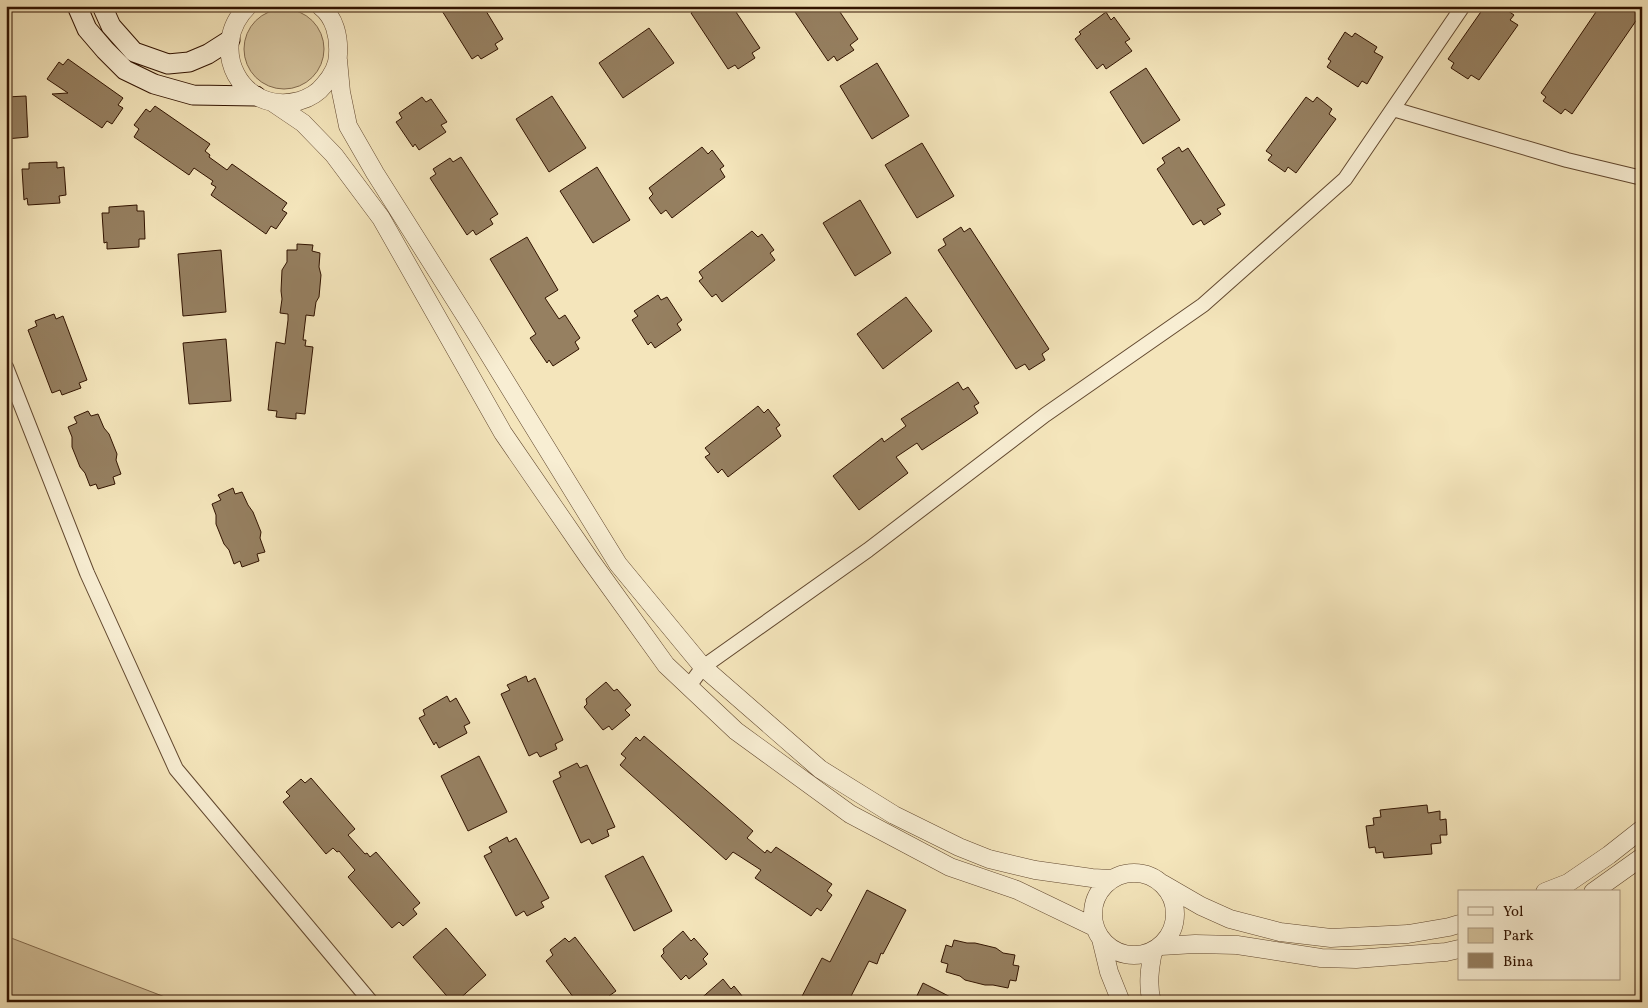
<svg xmlns="http://www.w3.org/2000/svg" width="1648" height="1008" viewBox="0 0 1648 1008" font-family="Vollkorn,serif">
<style>
.green{fill:#d3c19b;stroke:#826a4e}
.building{fill:#968061;stroke:#311300}
.lines{fill:none;stroke-linecap:round;stroke-linejoin:round}
.minor-casing{stroke:#62482f;stroke-width:16}
.tertiary-casing{stroke:#62482f;stroke-width:19}
.secondary-casing{stroke:#311300;stroke-width:21}
.minor{stroke:#f8eed3;stroke-width:14}
.tertiary{stroke:#f8eed3;stroke-width:18}
.secondary{stroke:#f8eed3;stroke-width:19}
</style>
<rect width="100%" height="100%" fill="#f4e5bb"/>
<filter id="stains"><feTurbulence type="fractalNoise" baseFrequency=".004" numOctaves="4"/><feColorMatrix values="0 0 0 0 .2 0 0 0 0 .09 0 0 0 0 .02 0 0 0 .5 -.17"/></filter>
<radialGradient id="worn" r=".72"><stop offset=".6" stop-color="#630" stop-opacity="0"/><stop offset="1" stop-color="#630" stop-opacity=".3"/></radialGradient>
<path class="green" d="M244 49a40 40 0 1 1 80 0a40 40 0 1 1-80 0Z
M 6,936 L 178,1002 L 6,1002 Z"/>
<path class="building" d="M 439,6 L 483,6 L 503,39 L 495,44 L 498,49 L 481,59 L 478,55 L 472,59 Z
M 700,6 L 732,6 L 760,48 L 752,53 L 755,58 L 738,69 L 735,65 L 728,69 L 691,13 Z
M 791,6 L 836,6 L 858,39 L 850,45 L 854,50 L 837,61 L 834,56 L 828,61 Z
M 1485,6 L 1501,6 L 1514,15 L 1510,20 L 1518,25 L 1479,80 L 1471,75 L 1468,79 L 1451,68 L 1454,63 L 1448,59 Z
M 1600,6 L 1642,6 L 1642,12 L 1572,114 L 1565,109 L 1561,114 L 1543,101 L 1546,97 L 1541,93 Z
M 1106,12 L 1111,20 L 1114,17 L 1130,39 L 1125,42 L 1132,51 L 1106,69 L 1103,64 L 1097,69 L 1075,39 L 1081,34 L 1079,32 Z
M 649,28 L 674,63 L 623,98 L 599,63 Z
M 1345,32 L 1352,37 L 1355,33 L 1377,47 L 1374,52 L 1383,57 L 1367,84 L 1362,81 L 1358,87 L 1327,67 L 1331,61 L 1328,59 Z
M 68,59 L 123,98 L 118,105 L 123,108 L 112,124 L 107,121 L 102,128 L 52,94 L 68,93 L 47,79 L 59,62 L 63,65 Z
M 877,63 L 909,116 L 872,139 L 840,86 Z
M 1146,68 L 1180,120 L 1143,144 L 1110,92 Z
M 26,96 L 28,137 L 6,139 L 6,97 Z
M 552,96 L 586,148 L 549,172 L 516,119 Z
M 422,97 L 426,102 L 431,99 L 447,122 L 441,125 L 446,132 L 419,150 L 415,144 L 413,147 L 396,122 L 402,118 L 399,113 Z
M 1306,97 L 1313,102 L 1317,97 L 1332,109 L 1329,114 L 1336,119 L 1296,173 L 1288,167 L 1285,172 L 1268,160 L 1272,155 L 1266,151 Z
M 155,106 L 210,144 L 205,151 L 210,155 L 209,157 L 227,170 L 232,164 L 287,203 L 282,210 L 287,213 L 276,229 L 271,226 L 266,234 L 211,195 L 216,187 L 211,184 L 213,181 L 194,168 L 189,175 L 134,137 L 139,129 L 134,125 L 146,109 L 150,112 Z
M 922,143 L 954,196 L 917,218 L 885,165 Z
M 702,147 L 708,154 L 712,150 L 724,166 L 720,169 L 725,177 L 672,218 L 666,210 L 661,214 L 649,198 L 653,194 L 649,188 Z
M 1179,147 L 1182,152 L 1188,148 L 1225,205 L 1217,209 L 1221,214 L 1204,225 L 1201,220 L 1193,225 L 1157,169 L 1165,163 L 1162,158 Z
M 461,157 L 498,214 L 490,219 L 493,224 L 476,235 L 473,230 L 467,235 L 430,178 L 436,174 L 433,169 L 450,158 L 453,162 Z
M 57,162 L 57,168 L 64,167 L 66,195 L 59,196 L 60,203 L 28,205 L 27,198 L 24,200 L 22,169 L 29,169 L 29,163 Z
M 597,167 L 630,220 L 593,243 L 560,191 Z
M 860,200 L 891,253 L 855,276 L 823,223 Z
M 137,205 L 137,211 L 144,211 L 145,239 L 139,239 L 139,247 L 107,249 L 107,242 L 104,243 L 102,213 L 109,213 L 109,207 Z
M 961,227 L 964,232 L 970,228 L 1049,349 L 1042,354 L 1045,360 L 1029,370 L 1025,364 L 1016,369 L 938,250 L 946,245 L 943,239 Z
M 752,231 L 758,237 L 762,234 L 774,250 L 770,253 L 775,260 L 722,302 L 716,294 L 712,297 L 699,281 L 703,278 L 699,272 Z
M 527,237 L 558,290 L 545,298 L 559,319 L 565,315 L 580,338 L 575,342 L 579,349 L 553,366 L 549,360 L 547,363 L 530,338 L 536,334 L 490,259 Z
M 297,244 L 313,245 L 312,251 L 320,253 L 319,267 L 321,275 L 319,297 L 316,302 L 314,316 L 306,315 L 303,340 L 306,340 L 305,346 L 313,347 L 305,414 L 296,413 L 296,419 L 276,417 L 277,411 L 268,410 L 276,342 L 285,344 L 288,320 L 288,314 L 280,313 L 282,299 L 281,291 L 282,270 L 287,262 L 287,250 L 297,250 Z
M 221,250 L 226,312 L 183,316 L 178,254 Z
M 658,295 L 661,300 L 667,297 L 682,320 L 677,324 L 681,330 L 655,348 L 651,342 L 648,345 L 632,320 L 638,316 L 634,311 Z
M 906,297 L 932,331 L 883,369 L 857,334 Z
M 54,314 L 56,319 L 63,316 L 87,380 L 79,383 L 81,388 L 62,395 L 60,390 L 52,393 L 28,330 L 37,326 L 35,321 Z
M 226,339 L 231,401 L 189,404 L 183,343 Z
M 958,382 L 963,390 L 968,387 L 979,403 L 974,406 L 978,413 L 922,450 L 917,443 L 896,457 L 908,473 L 859,510 L 833,476 L 882,438 L 884,442 L 906,426 L 901,419 Z
M 758,406 L 764,413 L 768,409 L 780,425 L 776,428 L 781,436 L 728,477 L 722,469 L 718,473 L 705,457 L 710,454 L 705,448 Z
M 88,411 L 91,416 L 98,414 L 104,428 L 109,434 L 117,454 L 116,460 L 121,474 L 113,477 L 115,484 L 98,489 L 96,484 L 90,486 L 85,473 L 80,467 L 72,447 L 72,437 L 68,427 L 77,423 L 74,417 Z
M 233,488 L 235,494 L 242,492 L 248,505 L 253,512 L 261,532 L 260,538 L 265,552 L 257,554 L 259,561 L 242,567 L 240,561 L 234,564 L 229,550 L 224,544 L 216,524 L 216,515 L 212,504 L 221,500 L 218,495 Z
M 526,676 L 528,682 L 535,678 L 563,740 L 555,744 L 557,749 L 540,757 L 537,752 L 529,756 L 501,694 L 510,690 L 507,685 Z
M 606,682 L 614,691 L 617,689 L 631,705 L 625,710 L 630,715 L 612,730 L 609,726 L 603,730 L 584,707 L 587,704 L 586,699 Z
M 447,696 L 450,702 L 456,698 L 470,723 L 464,726 L 467,733 L 439,748 L 436,742 L 434,745 L 419,718 L 425,715 L 423,710 Z
M 644,736 L 753,831 L 747,838 L 765,853 L 767,850 L 771,853 L 776,847 L 832,884 L 827,891 L 832,895 L 821,911 L 817,908 L 811,916 L 755,878 L 761,870 L 733,852 L 726,860 L 620,765 L 626,758 L 621,754 L 636,737 L 640,741 Z
M 479,756 L 507,812 L 468,831 L 441,776 Z
M 577,763 L 580,768 L 587,765 L 615,827 L 607,830 L 609,836 L 592,844 L 589,839 L 581,843 L 553,781 L 561,777 L 559,772 Z
M 311,778 L 355,829 L 348,835 L 365,854 L 367,853 L 370,857 L 376,852 L 420,903 L 413,909 L 417,914 L 403,926 L 399,922 L 392,928 L 348,877 L 355,870 L 339,851 L 337,852 L 333,848 L 326,854 L 283,802 L 290,796 L 286,792 L 301,779 L 305,783 Z
M 1427,805 L 1428,813 L 1440,811 L 1440,820 L 1446,819 L 1447,835 L 1440,835 L 1441,843 L 1431,844 L 1432,854 L 1384,858 L 1383,852 L 1376,853 L 1375,847 L 1369,848 L 1366,826 L 1374,825 L 1373,818 L 1381,817 L 1380,810 Z
M 507,837 L 509,842 L 516,838 L 549,898 L 541,902 L 544,907 L 527,916 L 524,911 L 516,916 L 484,856 L 492,852 L 489,847 Z
M 643,856 L 672,911 L 634,931 L 605,876 Z
M 867,890 L 906,910 L 883,954 L 881,953 L 877,964 L 869,961 L 848,1002 L 799,1002 L 822,958 L 830,962 Z
M 446,928 L 486,975 L 456,1002 L 452,1002 L 413,957 Z
M 683,931 L 691,941 L 694,938 L 708,954 L 703,959 L 707,964 L 689,979 L 686,975 L 681,980 L 661,956 L 664,953 L 663,949 Z
M 575,937 L 616,991 L 609,996 L 614,1002 L 577,1002 L 546,961 L 553,955 L 550,950 L 565,938 L 569,942 Z
M 954,940 L 967,943 L 975,943 L 996,948 L 1003,953 L 1015,955 L 1013,965 L 1019,966 L 1016,981 L 1010,980 L 1008,988 L 993,985 L 985,985 L 965,980 L 960,976 L 946,972 L 948,964 L 941,962 L 946,945 L 952,947 Z
M 723,979 L 731,989 L 734,986 L 747,1002 L 697,1002 Z
M 923,983 L 935,989 L 960,1002 L 914,1002 Z"/>
<g class="lines">
<g class="minor-casing">
<path id="minor" d="M 1393,109 L 1567,160 L 1642,178
M 6,367 L 87,573 L 176,769 L 371,1002
M 689,686 L 703,667 L 868,550 L 1045,415 L 1203,305 L 1345,179 L 1463,6"/>
</g>
<g class="tertiary-casing">
<path id="tertiary" d="M 248,6 C 206,47 241,116 299,101 C 309,98 318,93 324,85 C 332,76 338,66 338,54 C 339,37 335,17 320,6
M 338,60 L 341,92 L 348,126 L 375,173 L 469,322 L 618,564 L 703,667 L 820,769 L 894,815 L 959,847 L 989,859 L 1035,870 L 1092,878 L 1111,879
M 272,102 L 303,123 L 334,155 L 381,218 L 503,433 L 589,558 L 666,665 L 736,731 L 850,814 L 950,867 L 1017,890 L 1094,927
M1093 914a41 41 0 1 1 82 0a41 41 0 1 1-82 0Z
M 1163,884 L 1201,906 L 1230,919 L 1280,932 L 1331,938 L 1408,934 L 1449,927 L 1459,924
M 1545,892 L 1568,883 L 1609,855 L 1642,829
M 1593,892 L 1642,857
M 1101,939 L 1109,972 L 1121,1002
M 1161,946 L 1195,944 L 1237,945 L 1321,958 L 1356,959 L 1446,952 L 1459,949
M 1152,1002 C 1147,985 1150,967 1153,951"/>
</g>
<g class="secondary-casing">
<path id="secondary" d="M 77,6 L 87,29 L 105,50 L 125,70 L 154,84 L 193,95 L 256,96
M 102,6 L 111,26 L 134,52 L 168,64 L 189,62 L 208,54 L 230,40"/>
</g>
<use href="#minor" class="minor"/>
<use href="#tertiary" class="tertiary"/>
<use href="#secondary" class="secondary"/>
</g>
<rect width="1648" height="1008" fill="none" stroke="#f4e5bb" stroke-width="25"/>
<rect x="8" y="8" width="1633" height="993" fill="none" stroke="#311300" stroke-width="2.5"/>
<rect x="12" y="12" width="1623" height="983" fill="none" stroke="#311300"/>
<rect x="1458" y="890" width="162" height="90" fill="#f8eed3" stroke="#a8967f"/>
<rect x="1468" y="907" width="25" height="8" fill="#f8eed3" stroke="#a8967f"/>
<text x="1503" y="916" font-size="15" fill="#311300">Yol</text>
<rect x="1468" y="928" width="25" height="15" fill="#d3c19b" stroke="#a8967f"/>
<text x="1503" y="940" font-size="15" fill="#311300">Park</text>
<rect x="1468" y="953" width="25" height="15" fill="#968061" stroke="#a8967f"/>
<text x="1503" y="966" font-size="15" fill="#311300">Bina</text>
<rect width="100%" height="100%" filter="url(#stains)"/>
<rect width="100%" height="100%" fill="url(#worn)"/>
</svg>
